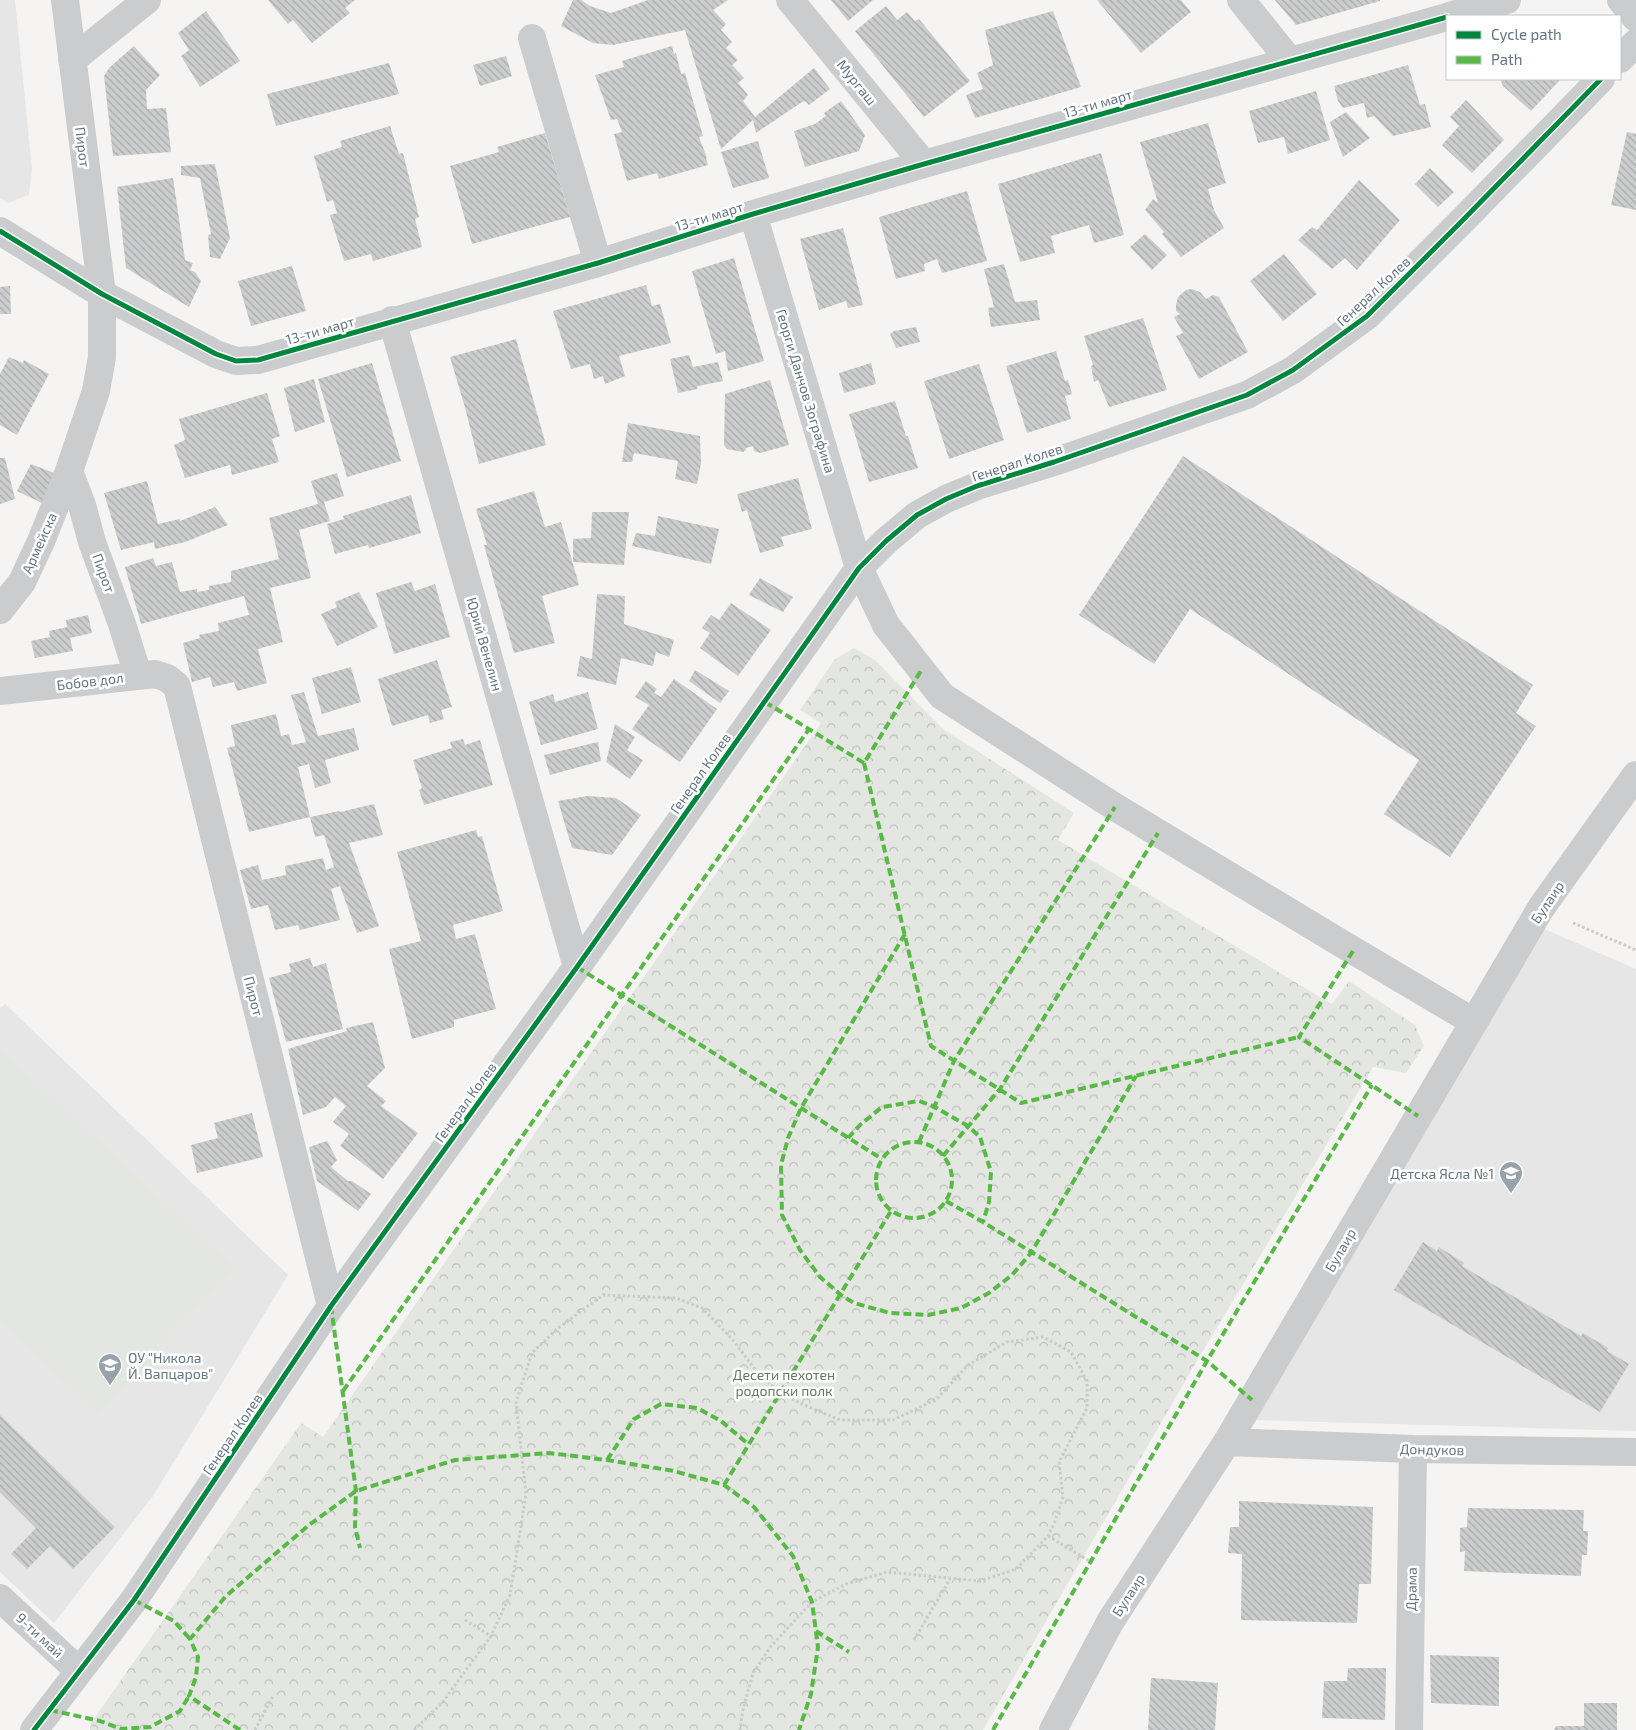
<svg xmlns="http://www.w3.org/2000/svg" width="1636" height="1730" viewBox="0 0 1636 1730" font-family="'Exo 2',sans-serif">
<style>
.built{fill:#e5e6e5}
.park{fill:url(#park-crowns)}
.pitch{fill:#e4e7e1}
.building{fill:url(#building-back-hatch)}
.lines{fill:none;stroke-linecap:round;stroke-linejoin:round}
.path{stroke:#c9cac9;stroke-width:3;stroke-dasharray:2.5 2.5;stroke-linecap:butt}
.minor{stroke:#cacccd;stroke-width:28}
.quiet{stroke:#58b947;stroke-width:4;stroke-dasharray:8 4;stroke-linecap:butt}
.cycleway-casing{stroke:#fff;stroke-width:8}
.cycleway{stroke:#00873e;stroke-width:5}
.labels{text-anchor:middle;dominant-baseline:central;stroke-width:5;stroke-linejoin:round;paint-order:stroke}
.street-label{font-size:14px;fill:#657683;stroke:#fff}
.poi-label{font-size:14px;fill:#657683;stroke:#fff;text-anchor:end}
.park-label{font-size:14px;fill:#687a63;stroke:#fff}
</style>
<defs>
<pattern id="park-crowns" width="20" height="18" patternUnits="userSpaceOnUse" patternTransform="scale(1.25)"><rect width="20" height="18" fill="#e4e7e1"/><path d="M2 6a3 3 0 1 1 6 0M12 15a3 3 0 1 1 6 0" fill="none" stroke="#bcc0bc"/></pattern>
<pattern id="building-back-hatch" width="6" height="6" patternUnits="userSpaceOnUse" patternTransform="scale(1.25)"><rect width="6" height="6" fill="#cccdcd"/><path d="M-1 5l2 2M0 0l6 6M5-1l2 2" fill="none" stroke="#a9abac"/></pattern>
</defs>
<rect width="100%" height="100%" fill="#f5f4f3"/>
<path class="built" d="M 0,0 L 15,0 L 32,169 L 29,195 L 8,203 L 0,198 Z
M 1542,928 L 1636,969 L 1636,1431 L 1253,1420 Z
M 5,1004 L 288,1275 L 153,1496 L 54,1623 L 0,1572 L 0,1008 Z"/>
<path class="park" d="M 854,648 L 875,660 L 943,729 L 1074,813 L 1058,840 L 1332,1004 L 1349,981 L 1415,1025 L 1424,1046 L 1406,1073 L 1373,1067 L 1191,1371 L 983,1730 L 90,1730 L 91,1723 L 301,1423 L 323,1437 L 821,723 L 800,710 L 835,659 Z"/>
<path class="pitch" d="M 0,1049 L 234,1268 L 98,1413 L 0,1321 Z"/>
<path class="building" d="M 268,0 L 355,0 L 345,8 L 350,13 L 312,43 L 293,20 L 288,24 Z
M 573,0 L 581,0 L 590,6 L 611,13 L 648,0 L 728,0 L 713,10 L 726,24 L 721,30 L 732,42 L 726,48 L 738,60 L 732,65 L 744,78 L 738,83 L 748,95 L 743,101 L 755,117 L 814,68 L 830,89 L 809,105 L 805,101 L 802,102 L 756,133 L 753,120 L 721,149 L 685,30 L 613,45 L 593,43 L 561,26 Z
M 831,0 L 873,0 L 848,21 Z
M 1097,0 L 1181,0 L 1191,12 L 1141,53 Z
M 1275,0 L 1380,0 L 1380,1 L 1296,25 Z
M 886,6 L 897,20 L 907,12 L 915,21 L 919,19 L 970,81 L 924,117 L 855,31 Z
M 206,11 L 240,61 L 200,87 L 181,56 L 189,50 L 178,33 Z
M 1053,11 L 1081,87 L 975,118 L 966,95 L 983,89 L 977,73 L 993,65 L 985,30 Z
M 134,46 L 160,75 L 146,90 L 147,109 L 166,108 L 171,152 L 113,156 L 104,76 L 109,68 Z
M 672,46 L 674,54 L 676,53 L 681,74 L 685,73 L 703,136 L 699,137 L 707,158 L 706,158 L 708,165 L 659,179 L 657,173 L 627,181 L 614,134 L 622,132 L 617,119 L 611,120 L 595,75 L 624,67 L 622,61 Z
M 506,56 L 512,76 L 480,86 L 473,65 Z
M 389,63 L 399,94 L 276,126 L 267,94 Z
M 1408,65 L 1420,105 L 1425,104 L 1431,127 L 1393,136 L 1374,116 L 1367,118 L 1364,103 L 1343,108 L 1338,101 L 1334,86 Z
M 1500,79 L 1558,79 L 1559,81 L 1531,111 L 1503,86 Z
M 1316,91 L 1330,140 L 1288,154 L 1284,137 L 1258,143 L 1249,111 Z
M 1466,100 L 1504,140 L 1472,173 L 1442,145 L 1459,126 L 1450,117 Z
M 841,101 L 865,135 L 859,151 L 805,167 L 794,131 L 815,124 L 826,116 L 824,113 Z
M 1346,112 L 1370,138 L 1343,157 L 1330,122 Z
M 1208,123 L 1226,183 L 1208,189 L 1214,210 L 1224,228 L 1181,257 L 1162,234 L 1164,232 L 1145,210 L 1153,199 L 1158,203 L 1140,142 Z
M 390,126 L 399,154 L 403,153 L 419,217 L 415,219 L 422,247 L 373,261 L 371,254 L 344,261 L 330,215 L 337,213 L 333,200 L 327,202 L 314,156 L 342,147 L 340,141 Z
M 1627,132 L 1636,134 L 1636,210 L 1611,205 Z
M 545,133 L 570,217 L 472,244 L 450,166 L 499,152 L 497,147 Z
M 758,141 L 769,178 L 733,188 L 721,152 Z
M 1101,153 L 1124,235 L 1094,243 L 1089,225 L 1051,236 L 1055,253 L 1020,262 L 998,184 Z
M 215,164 L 230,238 L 220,259 L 210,257 L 208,235 L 211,234 L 200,178 L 181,175 L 181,166 Z
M 1430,168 L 1454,192 L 1438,207 L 1415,184 Z
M 173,178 L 185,260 L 193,263 L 190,270 L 195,272 L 201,281 L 189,307 L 126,268 L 117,187 Z
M 1359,180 L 1400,220 L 1357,270 L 1345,258 L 1332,269 L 1298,240 L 1312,227 L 1317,230 Z
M 967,191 L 987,261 L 942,273 L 937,259 L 924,264 L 925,271 L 896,279 L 879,217 Z
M 843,228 L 863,305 L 848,308 L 846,301 L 819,310 L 800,239 Z
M 1145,234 L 1167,255 L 1152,270 L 1130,247 Z
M 1284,254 L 1317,294 L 1283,321 L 1250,281 Z
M 734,258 L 764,361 L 728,371 L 725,351 L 716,354 L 692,271 Z
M 1004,264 L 1015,302 L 1037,300 L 1040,320 L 991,327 L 988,308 L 994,307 L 984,269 Z
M 292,266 L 306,311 L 251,326 L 238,281 Z
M 646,285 L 652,306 L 660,304 L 671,343 L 619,356 L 625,376 L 605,384 L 603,376 L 594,379 L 590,364 L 571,369 L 553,311 Z
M 10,286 L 11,314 L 0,314 L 0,287 Z
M 1192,289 L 1200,292 L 1206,299 L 1213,295 L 1219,297 L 1248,352 L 1199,379 L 1176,336 L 1183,333 L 1174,317 L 1180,314 L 1176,311 L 1176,305 L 1178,297 L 1186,290 Z
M 1143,318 L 1167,390 L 1109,407 L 1098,380 L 1094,382 L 1091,366 L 1093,365 L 1084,336 Z
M 916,327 L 920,342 L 896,348 L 890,334 L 894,331 Z
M 516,339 L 546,445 L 479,464 L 466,411 L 450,357 Z
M 1056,351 L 1065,381 L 1068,380 L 1072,394 L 1065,396 L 1071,419 L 1027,433 L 1006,366 Z
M 689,355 L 693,367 L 718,362 L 723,381 L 698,386 L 697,389 L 678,393 L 670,359 Z
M 9,357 L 23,363 L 24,360 L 49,374 L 17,435 L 0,425 L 0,374 Z
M 372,363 L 401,461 L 347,477 L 318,379 Z
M 871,363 L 876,384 L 844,393 L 839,373 Z
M 979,364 L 1004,440 L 949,459 L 924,381 Z
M 314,379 L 325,422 L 295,432 L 284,388 Z
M 770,380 L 789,445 L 760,453 L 754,451 L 753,446 L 746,448 L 746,450 L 743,452 L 727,449 L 724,445 L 725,394 Z
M 267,393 L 280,436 L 272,439 L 279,462 L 232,475 L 230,465 L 185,478 L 174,445 L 185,440 L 179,419 Z
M 895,401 L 906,436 L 908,436 L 918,468 L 869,482 L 849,414 Z
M 628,423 L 700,436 L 701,464 L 697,484 L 675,479 L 678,461 L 634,453 L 632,462 L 622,462 Z
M 1183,456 L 1533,685 L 1516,713 L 1536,726 L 1450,857 L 1384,814 L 1419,760 L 1190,609 L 1154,664 L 1079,615 Z
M 0,458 L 5,458 L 15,499 L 0,504 Z
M 31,464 L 59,475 L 44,504 L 17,491 Z
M 337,473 L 344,496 L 324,502 L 330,521 L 299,530 L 311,578 L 270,588 L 283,642 L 258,649 L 267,683 L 237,691 L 234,682 L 213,687 L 210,677 L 192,682 L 183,643 L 200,638 L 199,635 L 219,631 L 218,623 L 249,615 L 244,596 L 141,624 L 125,567 L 153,558 L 156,566 L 172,562 L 180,592 L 197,589 L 197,592 L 209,590 L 209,586 L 231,582 L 231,571 L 279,559 L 269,518 L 318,504 L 311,481 Z
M 798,478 L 812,529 L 781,537 L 784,546 L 760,553 L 747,510 L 742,512 L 737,494 Z
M 147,481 L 158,524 L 180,519 L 180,521 L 215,507 L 228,525 L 185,542 L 155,549 L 154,542 L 121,550 L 104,493 Z
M 534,491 L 545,527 L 561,522 L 579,585 L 542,596 L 555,643 L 514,653 L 484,545 L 487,545 L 476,509 Z
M 411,495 L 421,533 L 369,548 L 368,545 L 335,554 L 327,524 L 344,519 L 343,516 Z
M 592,512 L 629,512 L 624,565 L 573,562 L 573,539 L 591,538 Z
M 658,516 L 719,529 L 711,564 L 632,546 L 636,533 L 655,536 Z
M 760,578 L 793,597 L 783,612 L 749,595 Z
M 411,582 L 415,591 L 435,584 L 450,637 L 394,654 L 376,593 Z
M 359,592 L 378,627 L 337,646 L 321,614 L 337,607 L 335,602 Z
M 597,594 L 625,596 L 624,624 L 674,640 L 669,657 L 656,652 L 653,666 L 621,658 L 616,685 L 577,676 L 580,656 L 592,659 Z
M 731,603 L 771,630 L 738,676 L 700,648 L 710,633 L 702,628 L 711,615 L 719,620 Z
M 88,615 L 92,633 L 70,638 L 73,651 L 35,658 L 31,641 L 50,637 L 49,631 L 67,627 L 66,620 Z
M 437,660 L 452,707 L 441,710 L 444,719 L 430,723 L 428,715 L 392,726 L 378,679 Z
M 351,667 L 361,702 L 322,714 L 312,678 Z
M 695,670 L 729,691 L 720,703 L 689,681 Z
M 674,679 L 717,709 L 680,762 L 632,729 L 649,705 L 635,697 L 646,681 L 657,689 L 654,693 L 661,697 Z
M 304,692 L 318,736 L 354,728 L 359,750 L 325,760 L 331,783 L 315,788 L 309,764 L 298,767 L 310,817 L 339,811 L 340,812 L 374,804 L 383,835 L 349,843 L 379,926 L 357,933 L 340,886 L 331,889 L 340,920 L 300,930 L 298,925 L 275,930 L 268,905 L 251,909 L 240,870 L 258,865 L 262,880 L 286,875 L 285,866 L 323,858 L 326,870 L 334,867 L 324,835 L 315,837 L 310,817 L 249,832 L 227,748 L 235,746 L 231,725 L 276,714 L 281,736 L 289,734 L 292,745 L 306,742 L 291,695 Z
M 588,692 L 598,729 L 541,745 L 529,702 L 553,694 L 555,702 Z
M 615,724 L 635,737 L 627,750 L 643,760 L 630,779 L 606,762 Z
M 463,739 L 465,745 L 480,740 L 493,785 L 424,805 L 419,790 L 422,788 L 413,760 L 452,748 L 450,742 Z
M 598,742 L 601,761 L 550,775 L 544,755 Z
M 587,796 L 616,798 L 641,815 L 612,855 L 572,848 L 558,801 Z
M 476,830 L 478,837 L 482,836 L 503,911 L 453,925 L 456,939 L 475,934 L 496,1009 L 454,1020 L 454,1027 L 412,1039 L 389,949 L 421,941 L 397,852 Z
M 310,958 L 313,967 L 326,963 L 343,1029 L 286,1042 L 269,978 L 291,972 L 289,964 Z
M 373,1022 L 385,1068 L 367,1086 L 386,1101 L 381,1106 L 418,1133 L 383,1179 L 340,1146 L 349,1134 L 333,1122 L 346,1106 L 335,1097 L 326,1107 L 303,1115 L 288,1049 L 347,1031 L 346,1028 Z
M 252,1113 L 263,1157 L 197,1173 L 191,1145 L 218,1138 L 214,1123 Z
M 327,1141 L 337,1160 L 331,1167 L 348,1181 L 352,1181 L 371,1194 L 358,1211 L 317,1181 L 309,1147 Z
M 1423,1242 L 1437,1251 L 1439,1247 L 1464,1263 L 1462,1266 L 1581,1336 L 1583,1333 L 1608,1348 L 1607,1351 L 1629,1364 L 1600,1412 L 1394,1290 Z
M 0,1415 L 115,1527 L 73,1569 L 50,1546 L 27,1569 L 11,1554 L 36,1528 L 0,1492 Z
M 1239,1501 L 1373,1507 L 1371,1584 L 1359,1584 L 1357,1623 L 1241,1620 L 1242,1554 L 1228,1553 L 1230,1527 L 1239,1527 Z
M 1468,1508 L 1584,1510 L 1583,1531 L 1588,1531 L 1587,1555 L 1582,1555 L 1581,1576 L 1464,1571 L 1465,1551 L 1460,1552 L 1460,1528 L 1467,1527 Z
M 1430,1655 L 1499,1657 L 1499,1706 L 1431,1703 Z
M 1348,1668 L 1386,1668 L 1385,1720 L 1322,1718 L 1324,1681 L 1347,1681 Z
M 1151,1678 L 1218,1683 L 1215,1730 L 1148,1730 Z
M 1584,1703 L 1617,1703 L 1617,1730 L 1554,1730 L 1556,1726 L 1584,1726 Z"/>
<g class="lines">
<path class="path" d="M 1573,923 L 1636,950
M 1048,1536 L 1091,1562
M 465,1620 L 491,1636
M 914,1640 L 950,1579
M 255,1730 L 273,1696
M 414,1730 L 442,1703 L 491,1636 L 510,1595 L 526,1494 L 516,1402 L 532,1353 L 557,1329 L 603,1295 L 676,1298 L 702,1308 L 733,1340 L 757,1372 L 780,1393 L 804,1405 L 840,1420 L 893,1420 L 937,1399 L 968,1365 L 1007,1342 L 1043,1337 L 1071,1352 L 1087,1381 L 1087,1408 L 1059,1462 L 1063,1497 L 1054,1524 L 1048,1536 L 1016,1569 L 980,1581 L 887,1572 L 846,1584 L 812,1602 L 771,1646 L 753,1673 L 743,1709 L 740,1730"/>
<path class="minor" d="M 790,0 L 924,164
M 1241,0 L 1290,61
M 1621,0 L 1636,18
M 1449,16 L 1507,0
M 532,38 L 598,263
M 1620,59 L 1636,43
M 72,60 L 147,0
M 753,214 L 859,568 L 886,625 L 942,696 L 1115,807 L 1344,945 L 1474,1022
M 0,231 L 102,294 L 216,354 L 236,361 L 258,360 L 598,263 L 753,214 L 924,164 L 1447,17
M 392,320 L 577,967
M 69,471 L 82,505 L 92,542 L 122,624 L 138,675
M 0,610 L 22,582 L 42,539 L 69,471 L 96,391 L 102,357 L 102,294 L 65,0
M 0,691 L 155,674 L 167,678 L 177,686 L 331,1306
M 1227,1442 L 1413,1449 L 1636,1452
M 0,1598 L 79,1671
M 34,1730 L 134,1600 L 331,1306 L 577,967 L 859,568 L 886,541 L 917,515 L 946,499 L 977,486 L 1054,462 L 1247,395 L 1293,370 L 1367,316 L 1461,222 L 1601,79
M 1053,1730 L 1110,1622 L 1227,1442 L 1541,908 L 1636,775
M 1409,1730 L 1413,1449"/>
<path class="quiet" d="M 765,702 L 864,763 L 922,669
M 864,763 L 931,1046 L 1021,1103 L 1299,1037
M 905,934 L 801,1108 L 788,1138 L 781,1165 L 782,1215 L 800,1250 L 820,1277 L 841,1295 L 854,1303 L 890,1313 L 928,1315 L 961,1308 L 989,1293 L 1012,1275 L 1031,1253 L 1136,1076
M 1353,951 L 1299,1037 L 1418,1116
M 577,967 L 882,1159
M 848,1138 L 860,1125 L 882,1107 L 919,1101 L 933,1106 L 968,1126 L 980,1137 L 991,1172 L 989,1202 L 983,1222
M876 1180a38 38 0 1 1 76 0a38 38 0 1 1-76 0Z
M 919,1142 L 954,1061 L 1115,807
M 943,1156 L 1000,1089 L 1158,833
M 946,1201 L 983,1222 L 1207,1361 L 1252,1400
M 331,1306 L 356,1491 L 355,1527 L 360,1548
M 343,1391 L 809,729
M 607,1460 L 634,1419 L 661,1404 L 697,1408 L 721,1421 L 748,1444
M 724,1485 L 891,1211
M 134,1600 L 174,1621 L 190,1639
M 816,1631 L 849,1652
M 50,1710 L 100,1721 L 121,1729 L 150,1727 L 180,1711 L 189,1696
M 240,1730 L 189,1696 L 196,1677 L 198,1657 L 190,1639 L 226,1596 L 309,1525 L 356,1491 L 455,1460 L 549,1453 L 607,1460 L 674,1471 L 724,1485 L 754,1507 L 793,1556 L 812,1602 L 818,1647 L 811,1694 L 799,1730
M 993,1730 L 1207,1361 L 1372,1085"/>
<g class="cycleway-casing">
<path id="cycleway" d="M 0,231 L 102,294 L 216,354 L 236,361 L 258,360 L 598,263 L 753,214 L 924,164 L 1447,17
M 34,1730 L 134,1600 L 331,1306 L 577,967 L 859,568 L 886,541 L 917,515 L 946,499 L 977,486 L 1054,462 L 1247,395 L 1293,370 L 1367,316 L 1461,222 L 1601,79"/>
</g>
<use href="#cycleway" class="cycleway"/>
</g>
<defs>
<g id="school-pin" transform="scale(1.25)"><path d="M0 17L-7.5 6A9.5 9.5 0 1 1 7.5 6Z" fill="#97a2aa" stroke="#fff"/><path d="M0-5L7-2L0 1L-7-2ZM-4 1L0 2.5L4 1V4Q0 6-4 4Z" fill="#fff"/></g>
</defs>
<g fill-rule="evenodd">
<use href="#school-pin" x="1511" y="1173"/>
<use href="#school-pin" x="110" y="1365"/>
</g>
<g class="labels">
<g class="street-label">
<text transform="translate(857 82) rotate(51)">Мургаш</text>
<text transform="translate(1098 103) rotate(-16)">13-ти март</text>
<text transform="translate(83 147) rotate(83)">Пирот</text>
<text transform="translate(709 216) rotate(-17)">13-ти март</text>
<text transform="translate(1373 291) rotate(-43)">Генерал Колев</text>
<text transform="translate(320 330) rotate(-16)">13-ти март</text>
<text transform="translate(806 391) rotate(73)">Георги Данчов Зографина</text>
<text transform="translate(1017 462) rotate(-18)">Генерал Колев</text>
<text transform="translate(39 543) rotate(-66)">Армейска</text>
<text transform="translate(104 573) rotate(70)">Пирот</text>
<text transform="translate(485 644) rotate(74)">Юрий Венелин</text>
<text transform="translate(90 681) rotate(-7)">Бобов дол</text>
<text transform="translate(700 773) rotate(-55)">Генерал Колев</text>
<text transform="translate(1547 902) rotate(-56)">Булаир</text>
<text transform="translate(254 996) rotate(76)">Пирот</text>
<text transform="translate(465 1102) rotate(-54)">Генерал Колев</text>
<text transform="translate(1340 1250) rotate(-60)">Булаир</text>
<text transform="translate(232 1434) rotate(-56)">Генерал Колев</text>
<text transform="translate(1432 1449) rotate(1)">Дондуков</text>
<text transform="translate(1411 1589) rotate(-89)">Драма</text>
<text transform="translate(1128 1595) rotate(-57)">Булаир</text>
<text transform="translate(40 1635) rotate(43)">9-ти май</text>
</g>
<g class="poi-label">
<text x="1494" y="1173">Детска Ясла №1</text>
<text x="128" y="1357" text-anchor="start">ОУ "Никола<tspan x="128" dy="16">Й. Вапцаров"</tspan></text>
</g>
<g class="park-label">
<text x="784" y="1374">Десети пехотен<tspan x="784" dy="16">родопски полк</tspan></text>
</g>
</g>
<rect x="1446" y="15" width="175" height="65" fill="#ffffff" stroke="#c1c8cd"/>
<rect x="1456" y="31" width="25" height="8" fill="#00873e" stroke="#c1c8cd"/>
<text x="1491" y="40" font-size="15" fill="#657683">Cycle path</text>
<rect x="1456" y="56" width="25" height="8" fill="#58b947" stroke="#c1c8cd"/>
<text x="1491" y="65" font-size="15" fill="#657683">Path</text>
</svg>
